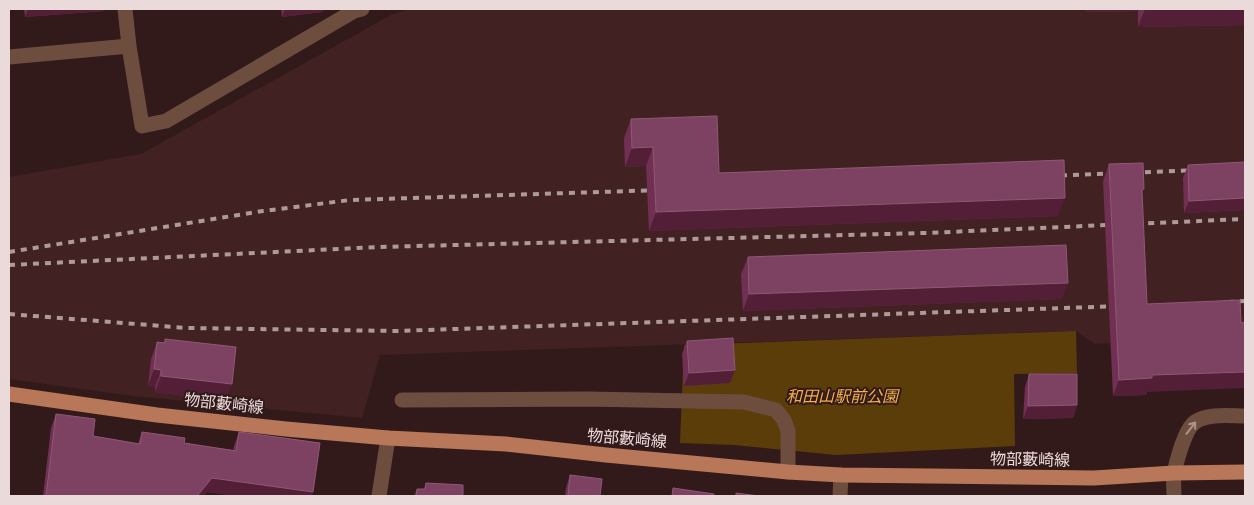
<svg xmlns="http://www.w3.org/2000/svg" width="1254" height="505" viewBox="0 0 1254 505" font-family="Spectral,'Noto Sans JP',serif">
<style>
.built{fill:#412122}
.green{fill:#5b3d0a}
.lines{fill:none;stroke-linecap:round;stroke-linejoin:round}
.minor{stroke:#6d4d3e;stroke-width:15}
.major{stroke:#b87758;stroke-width:15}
.rail{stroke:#ae9a9b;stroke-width:4;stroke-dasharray:6 6;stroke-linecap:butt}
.wall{fill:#702f53}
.shaded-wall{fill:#521f37}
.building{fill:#7d4162;stroke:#8f5974}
.oneway{stroke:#ac948c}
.labels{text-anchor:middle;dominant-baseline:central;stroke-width:4;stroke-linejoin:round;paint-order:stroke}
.park-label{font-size:16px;font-style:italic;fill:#f3b04a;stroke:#321a1b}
.street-label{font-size:16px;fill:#ebdada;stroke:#321a1b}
</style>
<rect width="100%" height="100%" fill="#321a1b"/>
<path class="built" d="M 409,9 L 1245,9 L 1245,335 L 1095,344 L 1076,331 L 380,355 L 362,418 L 133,396 L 9,379 L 9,177 L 141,154 L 391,15 Z"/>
<path class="green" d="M 1076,331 L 1077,373 L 1014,374 L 1015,446 L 836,455 L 734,445 L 680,443 L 684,345 Z"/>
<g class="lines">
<path class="minor" d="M 125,9 L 129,46 L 142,126 L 166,121 L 354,11 L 362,9
M 9,57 L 129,46
M 402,400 L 587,399 L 744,402 L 776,410 L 784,420 L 788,431 L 788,472
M 379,496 L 388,438
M 840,496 L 841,475
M 1174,496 C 1174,489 1173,480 1174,473 C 1177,460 1185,429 1195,422 C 1208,413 1230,416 1245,416"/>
<path class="major" d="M 9,394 L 157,415 L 286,429 L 388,438 L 506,444 L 606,455 L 788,472 L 841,475 L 1094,478 L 1174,473 L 1245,472"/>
<path class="rail" d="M 1049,176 L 1199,170
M 9,252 L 263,211 L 350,200 L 662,190
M 9,265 L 378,247 L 925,233 L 1245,219
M 1228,302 L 1245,301
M 9,314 L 187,328 L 397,331 L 1123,306"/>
</g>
<path class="wall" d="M 24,9 L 105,9 L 104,11 L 25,17 Z
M 281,9 L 324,9 L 322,12 L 282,17 Z
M 1086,9 L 1245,9 L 1245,25 L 1138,27 L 1138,11 L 1086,12 Z
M 631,119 L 719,173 L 1058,216 L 649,231 L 646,166 L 625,167 L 624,138 Z
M 1245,162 L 1245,210 L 1184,213 L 1183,178 L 1188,165 Z
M 1109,164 L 1142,195 L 1147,392 L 1146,395 L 1113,396 L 1103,181 Z
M 748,257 L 1062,299 L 743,311 L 741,274 Z
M 165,339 L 226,401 L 155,392 L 155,387 L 148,386 L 151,359 L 157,342 L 164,343 Z
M 687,341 L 735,370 L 730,383 L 684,386 L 682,354 Z
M 1029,374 L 1077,405 L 1073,418 L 1023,419 L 1025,387 Z
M 56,414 L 93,436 L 138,444 L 142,432 L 184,443 L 233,450 L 234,446 L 239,432 L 313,492 L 311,496 L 236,496 L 207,492 L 203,496 L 43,496 L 51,428 Z
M 570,475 L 600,496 L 565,496 L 566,488 Z
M 426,483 L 462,496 L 463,496 L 414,496 L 417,489 L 424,489 Z"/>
<path class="shaded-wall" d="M 28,9 L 105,9 L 104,11 L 25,17 Z
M 285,9 L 324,9 L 322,12 L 282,17 Z
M 1087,9 L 1139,9 L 1138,11 L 1086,12 Z
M 1145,9 L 1245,9 L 1245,25 L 1138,27 Z
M 653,147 L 646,166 L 625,167 L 632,148 Z
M 1065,198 L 1058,216 L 649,231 L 656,212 Z
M 1245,198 L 1245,210 L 1184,213 L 1189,201 Z
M 1068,283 L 1062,299 L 743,311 L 749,294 Z
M 154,369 L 161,370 L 155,387 L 148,386 Z
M 735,370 L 730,383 L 684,386 L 689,373 Z
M 1245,372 L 1245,388 L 1147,392 L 1146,395 L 1113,396 L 1119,380 L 1152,375 Z
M 161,376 L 232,384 L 226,401 L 155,392 Z
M 1077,405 L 1073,418 L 1023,419 L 1028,406 Z
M 212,478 L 313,492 L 311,496 L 236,496 L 207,492 L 203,496 L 197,496 Z"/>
<path class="building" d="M 717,116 L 719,173 L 1064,160 L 1065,198 L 656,212 L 653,147 L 632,148 L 631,119 Z
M 1245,162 L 1245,198 L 1189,201 L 1188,165 Z
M 1143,163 L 1144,189 L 1142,190 L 1147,304 L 1240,300 L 1241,323 L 1245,322 L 1245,372 L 1152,375 L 1152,378 L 1119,380 L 1109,164 Z
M 1066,245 L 1068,283 L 749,294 L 748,257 Z
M 733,338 L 735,370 L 689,373 L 687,341 Z
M 165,339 L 236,347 L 232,384 L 161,376 L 161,370 L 154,369 L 157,342 L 165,343 Z
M 1029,374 L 1077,374 L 1077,405 L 1028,406 Z
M 56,414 L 95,419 L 93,436 L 140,444 L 142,432 L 185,438 L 184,443 L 236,451 L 239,432 L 320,443 L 313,492 L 212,478 L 197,496 L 46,496 Z
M 570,475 L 602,479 L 600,496 L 568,496 Z
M 426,483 L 463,485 L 463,496 L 416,496 L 417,489 L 425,489 Z
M 673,488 L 714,494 L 713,496 L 672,496 Z
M 736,493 L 759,496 L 736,496 Z"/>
<defs><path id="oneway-shaft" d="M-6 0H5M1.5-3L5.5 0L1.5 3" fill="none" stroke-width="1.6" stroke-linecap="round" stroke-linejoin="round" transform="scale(1.25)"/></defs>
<use class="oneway" href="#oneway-shaft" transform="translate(1191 428) rotate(-52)"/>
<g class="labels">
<g class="park-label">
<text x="842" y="397">和田山駅前公園</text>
</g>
<g class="street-label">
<text transform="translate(224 404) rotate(6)">物部藪崎線</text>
<text transform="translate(627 439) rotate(5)">物部藪崎線</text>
<text transform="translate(1030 460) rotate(1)">物部藪崎線</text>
</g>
</g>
<rect width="1254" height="505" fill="none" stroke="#ebdada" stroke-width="20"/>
</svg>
